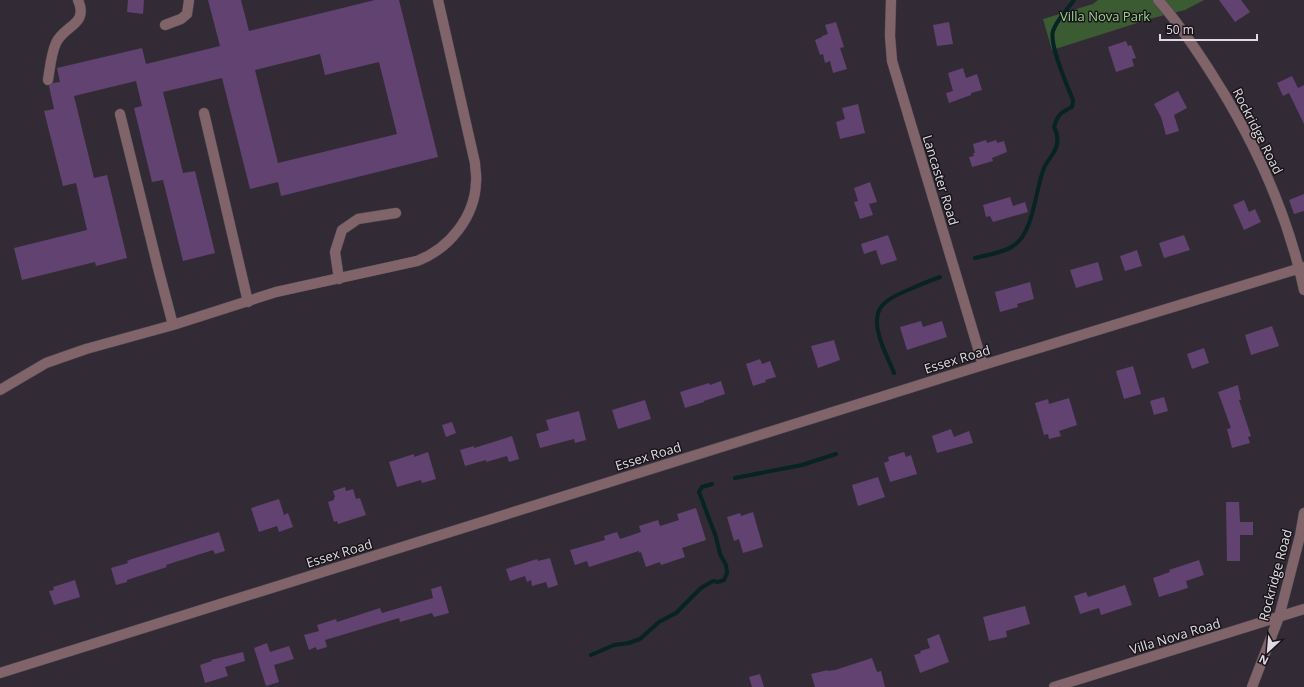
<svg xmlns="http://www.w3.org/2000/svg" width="1304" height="687" viewBox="0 0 1304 687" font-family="'Open Sans',sans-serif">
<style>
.green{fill:#3b5b32}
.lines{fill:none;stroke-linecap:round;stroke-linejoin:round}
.stream{stroke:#072323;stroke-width:4}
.building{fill:#614270;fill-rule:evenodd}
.minor-casing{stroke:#4e4752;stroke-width:11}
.minor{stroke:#80646a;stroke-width:10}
.labels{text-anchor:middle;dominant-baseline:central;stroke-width:3;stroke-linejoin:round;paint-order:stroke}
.park-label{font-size:13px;fill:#9cd48c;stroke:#18151a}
.street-label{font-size:13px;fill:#e0dbe2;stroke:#18151a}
</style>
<rect width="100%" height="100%" fill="#322b36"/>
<path class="green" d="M 1098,0 L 1204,0 L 1185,10 L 1153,18 L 1052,50 L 1043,19 L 1093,4 Z"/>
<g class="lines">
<path class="stream" d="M 975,258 C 987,255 1003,253 1013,246 C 1034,233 1035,190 1044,168 C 1047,160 1056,153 1057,144 C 1058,138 1057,132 1054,127 C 1058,114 1060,113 1072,107 L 1073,100 C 1067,85 1049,45 1053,31 C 1057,19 1067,10 1074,0
M 894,373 C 889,360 882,348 879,335 C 871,307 886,299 908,290 C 919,285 929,281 940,277
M 735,478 L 802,465 L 836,454
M 591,655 L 614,645 L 629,643 L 640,639 L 659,622 L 676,613 L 701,588 L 713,581 L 718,582 L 724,580 L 727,573 L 726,565 L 720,554 L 716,537 L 699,492 L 702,487 L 712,484"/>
</g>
<path class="building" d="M 128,0 L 144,0 L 143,14 L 127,12 Z
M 208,0 L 241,0 L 249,31 L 375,0 L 399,0 L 438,157 L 281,196 L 278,182 L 250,189 L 222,78 L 163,92 L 183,173 L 195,171 L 215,253 L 183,261 L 163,180 L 152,182 L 134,108 L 142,106 L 136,81 L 74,96 L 94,178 L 107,175 L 127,258 L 96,266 L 95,262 L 22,280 L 14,248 L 87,230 L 76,183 L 63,186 L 44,111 L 54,109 L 49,86 L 53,83 L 60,82 L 57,68 L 142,48 L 146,64 L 220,46 ZM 320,54 L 325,75 L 379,62 L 397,134 L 278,163 L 255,70 Z
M 1219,0 L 1241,0 L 1250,12 L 1235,22 Z
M 836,22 L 844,47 L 840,48 L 847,69 L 833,73 L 830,61 L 825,63 L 823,54 L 820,55 L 815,40 L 822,37 L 822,36 L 828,34 L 825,25 Z
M 949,22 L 953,44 L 937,46 L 933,25 Z
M 1126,41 L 1128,46 L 1131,45 L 1136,58 L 1132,59 L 1134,66 L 1116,72 L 1108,47 Z
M 963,68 L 966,78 L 977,74 L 982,90 L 971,93 L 971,95 L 949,103 L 946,93 L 953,91 L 948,73 Z
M 1292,76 L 1298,88 L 1304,85 L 1304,124 L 1289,93 L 1283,96 L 1277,83 Z
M 1178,91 L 1187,108 L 1174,115 L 1179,131 L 1166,135 L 1161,117 L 1154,104 Z
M 858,104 L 865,133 L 840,139 L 836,122 L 845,119 L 842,108 Z
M 986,140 L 987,143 L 996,140 L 997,143 L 1004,141 L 1007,152 L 992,158 L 993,161 L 972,167 L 969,157 L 974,156 L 973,153 L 975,153 L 973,144 Z
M 870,182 L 877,202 L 869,204 L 873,215 L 860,219 L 854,202 L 858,201 L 854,188 Z
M 1304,194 L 1304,211 L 1294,214 L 1289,200 Z
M 1010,197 L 1013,206 L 1025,202 L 1028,212 L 993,222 L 990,216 L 986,217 L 983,205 Z
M 1244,200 L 1249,212 L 1255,209 L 1261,222 L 1244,230 L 1233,205 Z
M 888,235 L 897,260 L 881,265 L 876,250 L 864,254 L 861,244 Z
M 1184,235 L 1190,250 L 1164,258 L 1159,243 Z
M 1137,250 L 1142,266 L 1125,271 L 1120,256 Z
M 1098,262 L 1103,280 L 1076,288 L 1070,270 Z
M 1030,282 L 1034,299 L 1017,304 L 1018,307 L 1000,312 L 995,292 Z
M 921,321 L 923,327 L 942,321 L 947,337 L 907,350 L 900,327 Z
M 1272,326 L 1279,346 L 1251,355 L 1245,335 Z
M 834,340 L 840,360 L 818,368 L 811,346 Z
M 1204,348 L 1209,363 L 1192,369 L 1187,354 Z
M 760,359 L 762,364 L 770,361 L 776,377 L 765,380 L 766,382 L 753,386 L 746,364 Z
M 1133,366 L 1141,394 L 1124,399 L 1116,371 Z
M 721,381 L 725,394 L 704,401 L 704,402 L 685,408 L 680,392 L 709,383 L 710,385 Z
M 1238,385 L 1241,400 L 1239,400 L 1251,436 L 1248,437 L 1250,443 L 1232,448 L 1227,429 L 1231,428 L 1218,392 Z
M 1164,397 L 1168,411 L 1154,415 L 1150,401 Z
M 1069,398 L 1077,425 L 1059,431 L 1061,436 L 1049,439 L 1048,434 L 1044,435 L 1035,403 L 1048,399 L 1049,404 Z
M 645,400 L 651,419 L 618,429 L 612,410 Z
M 579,411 L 586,440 L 575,443 L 574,439 L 540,448 L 536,434 L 549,430 L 546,420 Z
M 452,422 L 456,433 L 446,437 L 442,425 Z
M 951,429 L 954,437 L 969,431 L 973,443 L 937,453 L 932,436 Z
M 512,436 L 519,459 L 509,462 L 507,456 L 486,462 L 486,460 L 465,466 L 460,450 L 474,446 L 474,448 Z
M 428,452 L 436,479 L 422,483 L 421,480 L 397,487 L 389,462 L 414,454 L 414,457 Z
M 904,452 L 906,457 L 911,455 L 917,474 L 890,482 L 884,463 L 889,461 L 888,457 Z
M 878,477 L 885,497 L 858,506 L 852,485 Z
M 345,487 L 346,491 L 353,489 L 356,499 L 360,498 L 366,515 L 338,524 L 337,521 L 334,522 L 328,502 L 334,500 L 334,498 L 335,497 L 333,491 Z
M 279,499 L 284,515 L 288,513 L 293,527 L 279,532 L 277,526 L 259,532 L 251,508 Z
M 1226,502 L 1239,502 L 1240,522 L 1253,522 L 1253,535 L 1240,535 L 1240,561 L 1227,561 Z
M 696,508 L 706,540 L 682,548 L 685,557 L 661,565 L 660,562 L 646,567 L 641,552 L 639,553 L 639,551 L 589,567 L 587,561 L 575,565 L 570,550 L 605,540 L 604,536 L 617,532 L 620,539 L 641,532 L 639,526 L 658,520 L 660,526 L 679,520 L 677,514 Z
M 753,512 L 763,547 L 743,553 L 739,539 L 734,541 L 727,517 L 740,513 L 741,516 Z
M 219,532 L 225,551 L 215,554 L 213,550 L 166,565 L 167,567 L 127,580 L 127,582 L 116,585 L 111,568 L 128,563 L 127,561 L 132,559 Z
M 550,558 L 558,585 L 548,588 L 546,582 L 532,586 L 531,580 L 527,582 L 525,576 L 510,581 L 506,569 L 537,559 L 538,561 Z
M 1199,560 L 1204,575 L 1186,581 L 1188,588 L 1159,597 L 1153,578 L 1170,572 L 1169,570 Z
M 75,580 L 80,597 L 54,605 L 49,591 L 54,590 L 53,587 Z
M 1125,585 L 1132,605 L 1101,615 L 1099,608 L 1080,614 L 1074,596 L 1086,592 L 1088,597 Z
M 441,586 L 449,613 L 434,617 L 432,613 L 400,622 L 399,618 L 325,640 L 327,647 L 317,650 L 316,647 L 309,650 L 304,635 L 319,631 L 317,625 L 336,619 L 337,622 L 380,608 L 382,613 L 433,598 L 431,589 Z
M 1025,606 L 1030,624 L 1006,631 L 1007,637 L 989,641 L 983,617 Z
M 939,634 L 949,662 L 920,673 L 914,655 L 921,653 L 920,651 L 930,648 L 927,639 Z
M 267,643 L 270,652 L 289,646 L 294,659 L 274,665 L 279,682 L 266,686 L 254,648 Z
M 243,652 L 245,661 L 225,667 L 228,676 L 205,683 L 200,665 L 212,661 L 211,660 Z
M 872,658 L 877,672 L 881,671 L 885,687 L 815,687 L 811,674 L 828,670 L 828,671 L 835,670 Z
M 760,674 L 764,687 L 752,687 L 749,677 Z"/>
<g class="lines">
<g class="minor-casing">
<path id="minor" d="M 891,0 L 890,36 L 892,61 L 983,365
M 1158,0 C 1177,21 1193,45 1208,68 C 1252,136 1287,210 1304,290
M 165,25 L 181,19 L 187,14 L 189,0
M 48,80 C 50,68 51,54 56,43 C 64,25 89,25 78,0
M 204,113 L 248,302
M 120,114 L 158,268 L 173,325
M 339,279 L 335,252 L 342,230 L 358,219 L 396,213
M 0,390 L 46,363 L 86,349 L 173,325 L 276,292 L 417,261 C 449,249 475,217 476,182 C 477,176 475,169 475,163 L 438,0
M 0,673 L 983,365 L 1304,267
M 1054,687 L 1304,609
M 1252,687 L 1279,617 L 1300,536 L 1304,513"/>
</g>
<use href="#minor" class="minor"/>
</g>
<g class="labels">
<g class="park-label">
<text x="1105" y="16">Villa Nova Park</text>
</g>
<g class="street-label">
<text transform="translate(1258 131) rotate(63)">Rockridge Road</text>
<text transform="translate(941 180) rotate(73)">Lancaster Road</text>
<text transform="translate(957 359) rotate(-17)">Essex Road</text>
<text transform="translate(648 456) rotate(-17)">Essex Road</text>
<text transform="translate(339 553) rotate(-17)">Essex Road</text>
<text transform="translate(1275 575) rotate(-75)">Rockridge Road</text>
<text transform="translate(1175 636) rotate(-17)">Villa Nova Road</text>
</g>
</g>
<g transform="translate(1268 651) rotate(206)" stroke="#18151a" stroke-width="3" paint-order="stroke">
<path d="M0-3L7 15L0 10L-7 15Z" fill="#e0dbe2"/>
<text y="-6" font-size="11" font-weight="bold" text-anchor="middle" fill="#e0dbe2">N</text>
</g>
<path d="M1160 34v6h97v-6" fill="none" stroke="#e0dbe2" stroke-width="2"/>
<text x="1166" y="34" font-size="12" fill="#e0dbe2" stroke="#18151a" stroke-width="3" paint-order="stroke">50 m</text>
</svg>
